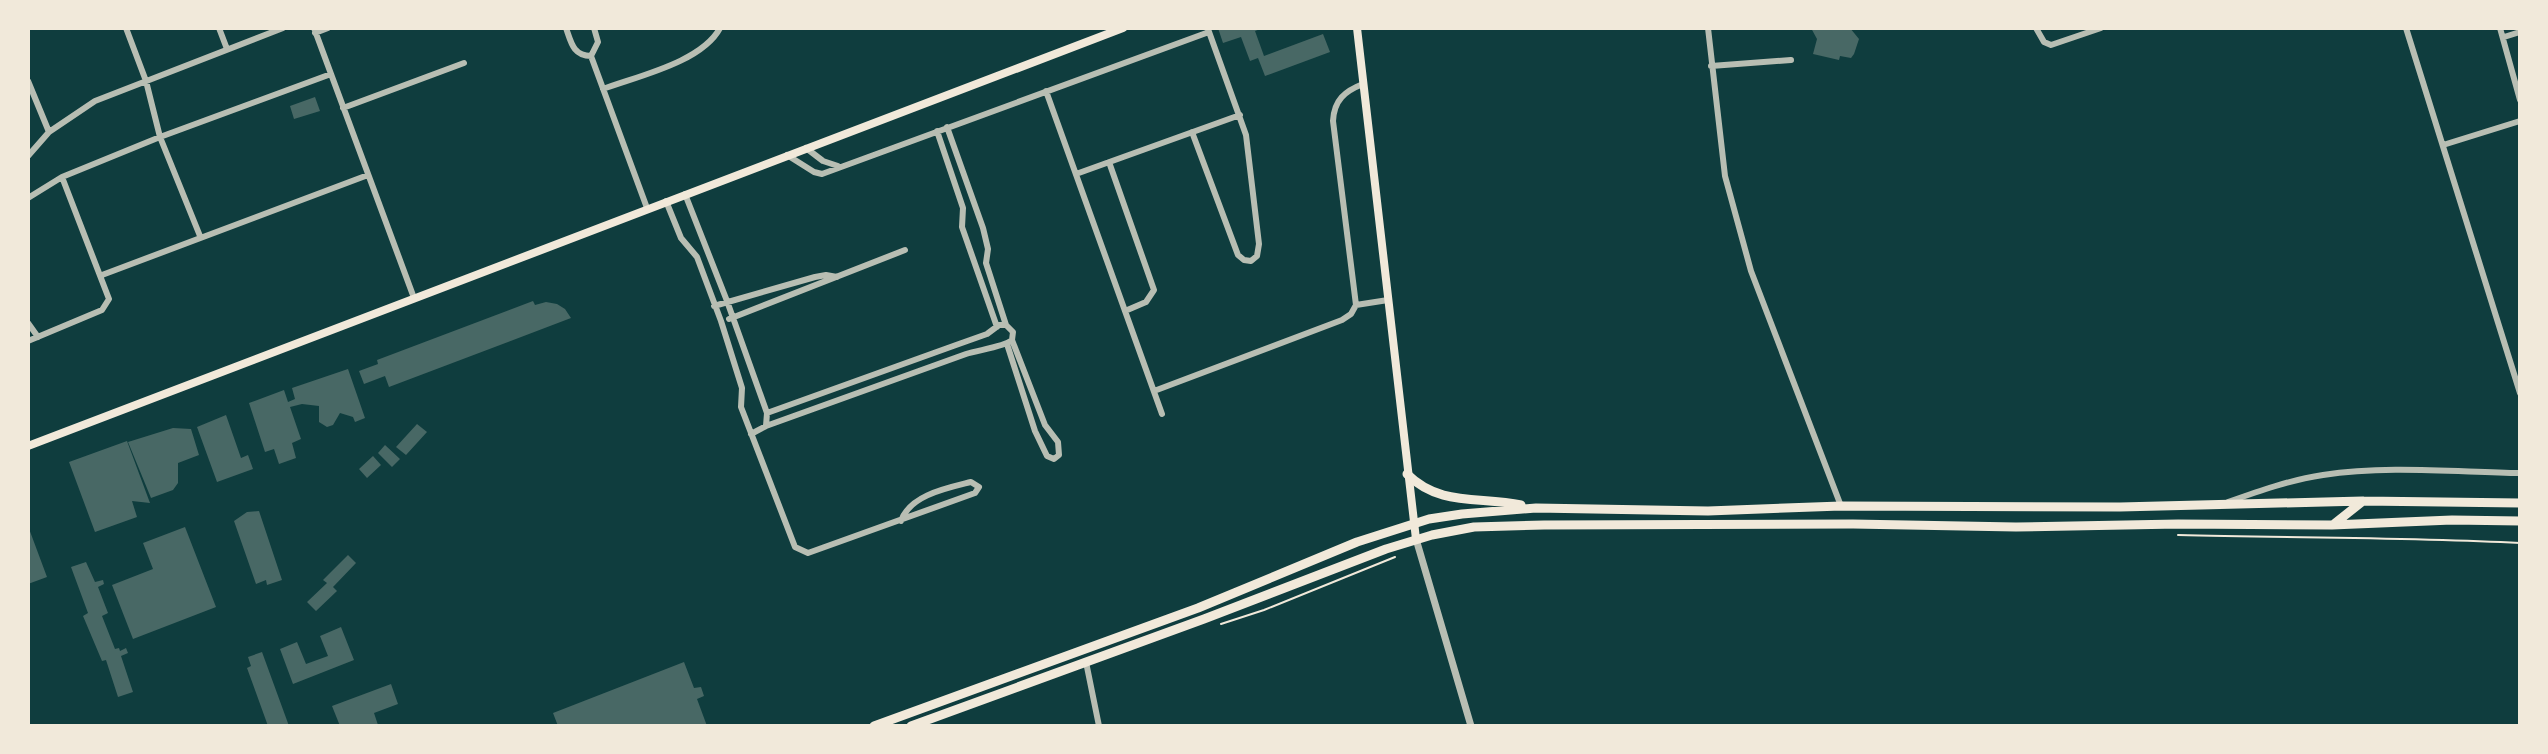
<svg xmlns="http://www.w3.org/2000/svg" width="2548" height="754" viewBox="0 0 2548 754" font-family="'DejaVu Sans',sans-serif">
<style>
.building{fill:#486865}
.lines{fill:none;stroke-linecap:round;stroke-linejoin:round}
.path{stroke:#f1e9da;stroke-width:2}
.minor{stroke:#b8beb3;stroke-width:6}
.tertiary{stroke:#b8beb3;stroke-width:7}
.secondary{stroke:#f1e9da;stroke-width:8}
.trunk{stroke:#f1e9da;stroke-width:9}
</style>
<rect width="100%" height="100%" fill="#0f3d3e"/>
<path class="building" d="M 1218,28 L 1263,28 L 1255,31 L 1264,56 L 1323,34 L 1330,52 L 1265,76 L 1258,58 L 1250,61 L 1241,37 L 1223,43 Z
M 1811,28 L 1850,28 L 1859,39 L 1854,54 L 1851,58 L 1840,56 L 1839,60 L 1813,54 L 1817,39 Z
M 315,97 L 320,111 L 294,119 L 290,106 Z
M 533,301 L 535,305 L 546,302 L 557,304 L 565,309 L 571,318 L 389,387 L 385,376 L 364,384 L 359,371 L 378,364 L 377,360 Z
M 348,369 L 365,418 L 355,422 L 353,417 L 340,413 L 333,425 L 327,427 L 319,422 L 319,406 L 302,404 L 290,407 L 301,439 L 292,443 L 296,458 L 279,464 L 274,449 L 265,452 L 249,403 L 284,390 L 288,402 L 295,399 L 292,388 Z
M 226,415 L 241,458 L 248,455 L 253,469 L 217,482 L 197,427 Z
M 417,424 L 427,432 L 406,455 L 396,447 Z
M 173,428 L 191,429 L 199,455 L 178,463 L 178,483 L 173,490 L 151,498 L 128,442 Z
M 127,441 L 150,503 L 132,501 L 137,517 L 95,532 L 69,462 Z
M 385,445 L 400,459 L 392,467 L 378,453 Z
M 373,456 L 381,465 L 367,478 L 359,469 Z
M 259,511 L 282,580 L 267,585 L 266,580 L 256,584 L 234,521 L 247,512 Z
M 28,526 L 47,577 L 28,584 Z
M 185,527 L 216,607 L 133,639 L 112,585 L 153,569 L 143,543 Z
M 348,555 L 356,563 L 333,587 L 337,591 L 316,611 L 307,602 L 327,583 L 323,580 Z
M 86,562 L 95,582 L 103,580 L 104,584 L 98,587 L 108,613 L 102,616 L 115,649 L 119,648 L 120,651 L 126,648 L 128,653 L 121,656 L 133,692 L 118,697 L 106,660 L 102,661 L 83,616 L 88,613 L 71,567 Z
M 341,627 L 354,660 L 293,684 L 280,649 L 297,642 L 306,664 L 328,656 L 320,636 Z
M 262,652 L 289,726 L 268,726 L 247,668 L 251,666 L 248,657 Z
M 684,662 L 694,688 L 701,687 L 704,696 L 697,699 L 707,726 L 558,726 L 553,713 Z
M 391,684 L 398,704 L 374,713 L 378,725 L 340,726 L 332,706 Z"/>
<g class="lines">
<path class="path" d="M 2178,535 C 2292,538 2406,537 2520,543
M 1221,624 L 1264,610 L 1395,557"/>
<path class="minor" d="M 126,28 L 146,81 L 160,137 L 200,236
M 219,28 L 227,49
M 314,28 L 414,298
M 566,28 C 571,42 573,56 591,56
M 1708,28 L 1725,176 L 1751,271 L 1841,506
M 2036,28 L 2044,42 L 2051,45 L 2101,28
M 2406,28 L 2520,393
M 2500,28 L 2520,100
M 315,33 L 328,28
M 2504,37 L 2520,32
M 591,56 L 647,208
M 591,56 L 598,42 L 594,28
M 1711,66 L 1791,60
M 28,81 L 49,132
M 1363,84 C 1345,91 1334,100 1333,121 L 1356,305 L 1388,300
M 603,89 C 638,76 702,62 720,28
M 1046,91 L 1162,414
M 343,108 L 464,63
M 937,131 L 963,208 L 962,227 L 997,327
M 1192,132 L 1238,255 L 1244,260 L 1251,261 L 1257,256 L 1259,244 L 1246,135 L 1208,29
M 2443,145 L 2520,121
M 806,148 L 823,161 L 838,166
M 787,155 L 814,172 L 822,174 L 1209,32
M 28,156 L 49,132 L 95,101 L 283,28
M 1109,162 L 1154,290 L 1146,302 L 1125,311
M 1076,174 L 1240,115
M 685,194 L 727,301 L 767,413 L 766,426
M 28,198 L 62,177 L 160,137 L 331,74
M 666,201 L 681,238 L 697,257 L 721,321 L 742,388 L 741,407 L 795,547 L 808,553 L 975,493 L 979,487 L 971,482 C 947,488 910,495 901,521
M 102,275 L 368,175
M 714,306 L 815,277 L 826,275 L 837,277
M 729,319 L 905,250
M 28,323 L 38,337
M 28,341 L 102,310 L 109,299 L 62,177
M 1007,344 L 1035,431 L 1047,456 L 1054,459 L 1059,455 L 1058,442 L 1045,425 L 1012,340
M 1154,391 L 1342,320 L 1351,314 L 1356,305
M 767,413 L 956,345 L 987,334 L 999,325 L 1006,325
M 751,434 L 766,426 L 966,354 C 978,350 1004,347 1012,340 L 1013,332 L 1006,325 L 986,263 L 988,249 L 983,228 L 947,127
M 2228,502 C 2259,491 2290,480 2323,475 C 2387,465 2455,472 2520,473
M 1086,662 L 1099,726"/>
<path class="tertiary" d="M 1416,539 L 1471,726"/>
<path class="secondary" d="M 1357,28 L 1416,539
M 28,446 L 1123,28"/>
<path class="trunk" d="M 1407,474 C 1440,507 1480,496 1521,505
M 2334,524 L 2363,501
M 874,726 L 1198,608 L 1357,542 L 1429,519 L 1462,514 L 1536,508 L 1708,511 L 1841,506 L 2120,507 L 2363,501 L 2520,503
M 911,726 L 1204,619 L 1386,549 L 1432,535 L 1474,527 L 1544,525 L 1853,524 L 2016,527 L 2178,524 L 2332,525 L 2452,520 L 2520,521"/>
</g>
<rect width="2548" height="754" fill="none" stroke="#f1e9da" stroke-width="60"/>
</svg>
